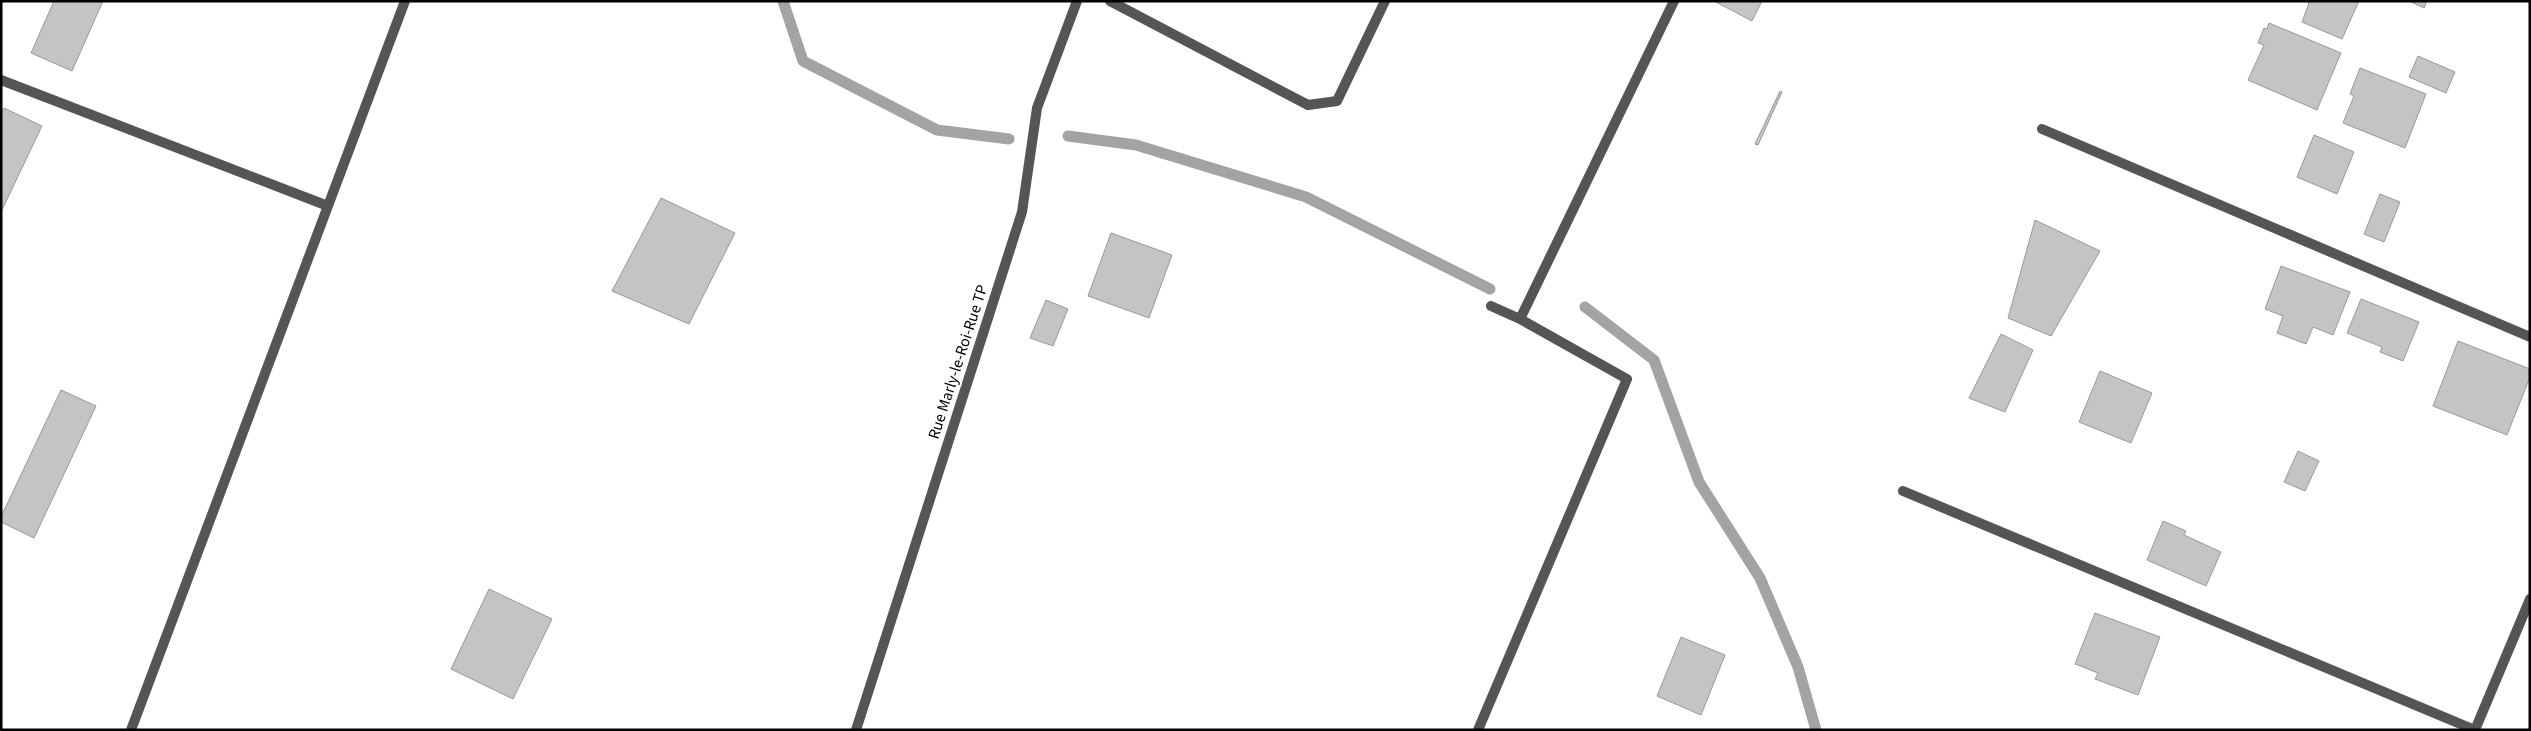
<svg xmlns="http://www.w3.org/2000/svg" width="2531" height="731" viewBox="0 0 2531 731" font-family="'Source Sans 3',sans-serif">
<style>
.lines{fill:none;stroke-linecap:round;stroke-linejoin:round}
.stream{stroke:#a3a3a3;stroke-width:11}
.building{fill:#c4c4c4;stroke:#999}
.minor{stroke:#555;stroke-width:10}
.tertiary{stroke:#555;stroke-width:10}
.labels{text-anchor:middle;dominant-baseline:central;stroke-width:4;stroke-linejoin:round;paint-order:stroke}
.street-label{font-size:16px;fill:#000;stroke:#fff}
</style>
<rect width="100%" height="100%" fill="#fff"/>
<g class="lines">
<path class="stream" d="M 783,1 L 803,61 L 937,130 L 1009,139
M 1068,136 L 1136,145 L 1306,197 L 1490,289
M 1585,307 L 1654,360 L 1699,482 L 1760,578 L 1798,667 L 1816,730"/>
</g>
<path class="building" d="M 54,1 L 103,1 L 72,71 L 31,53 Z
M 1714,1 L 1762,1 L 1752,21 Z
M 2304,1 L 2359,1 L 2342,39 L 2302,22 L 2309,3 Z
M 2409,1 L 2427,1 L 2424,8 Z
M 2269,23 L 2341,53 L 2317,110 L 2248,80 L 2264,45 L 2258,43 L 2264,28 L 2267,29 Z
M 2418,56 L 2455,72 L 2446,93 L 2409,77 Z
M 2360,68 L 2426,94 L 2405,148 L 2343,123 L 2354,96 L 2350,94 Z
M 1780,91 L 1782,92 L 1758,145 L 1755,144 Z
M 4,108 L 42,126 L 1,212 L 1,113 Z
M 2314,135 L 2354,152 L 2337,194 L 2297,177 Z
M 2380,194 L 2400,202 L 2384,242 L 2364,234 Z
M 661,198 L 735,233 L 689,324 L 612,291 Z
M 2035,220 L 2100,251 L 2051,336 L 2008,318 Z
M 1111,233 L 1172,255 L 1149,318 L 1088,296 Z
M 2281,266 L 2350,292 L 2333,335 L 2313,327 L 2306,344 L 2277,333 L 2283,316 L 2265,309 Z
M 2361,299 L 2419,322 L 2403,361 L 2380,352 L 2382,347 L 2347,333 Z
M 1046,300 L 1068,309 L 1053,346 L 1030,338 Z
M 2001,334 L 2033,350 L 2005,412 L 1969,398 Z
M 2458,341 L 2530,369 L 2530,377 L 2507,435 L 2433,406 Z
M 2100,371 L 2152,393 L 2131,443 L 2079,422 Z
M 61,390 L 96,406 L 34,538 L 1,522 L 1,517 Z
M 2298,451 L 2319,461 L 2305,491 L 2284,482 Z
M 2163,521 L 2186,531 L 2184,535 L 2221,552 L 2206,586 L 2147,560 Z
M 489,589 L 552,619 L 513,699 L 451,669 Z
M 2095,613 L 2160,637 L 2138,695 L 2095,679 L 2098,673 L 2075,664 Z
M 1681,637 L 1725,655 L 1701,715 L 1657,696 Z"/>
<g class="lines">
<path class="minor" d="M 1110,1 L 1308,105 L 1337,101 L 1385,1
M 1,80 L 328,206
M 2042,129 L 2530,337
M 1520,319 L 1674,1
M 1903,491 L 2475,730
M 131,730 L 405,1
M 1478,730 L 1627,379 L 1520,319 L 1491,306
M 2475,730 L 2530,599"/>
<path class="tertiary" d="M 856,730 L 1022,212 L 1037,108 L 1077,1"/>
</g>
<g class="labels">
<g class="street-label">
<text transform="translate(958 362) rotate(-72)">Rue Marly-le-Roi-Rue TP</text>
</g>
</g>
<rect width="2531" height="731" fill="none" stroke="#000000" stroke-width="5"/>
</svg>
